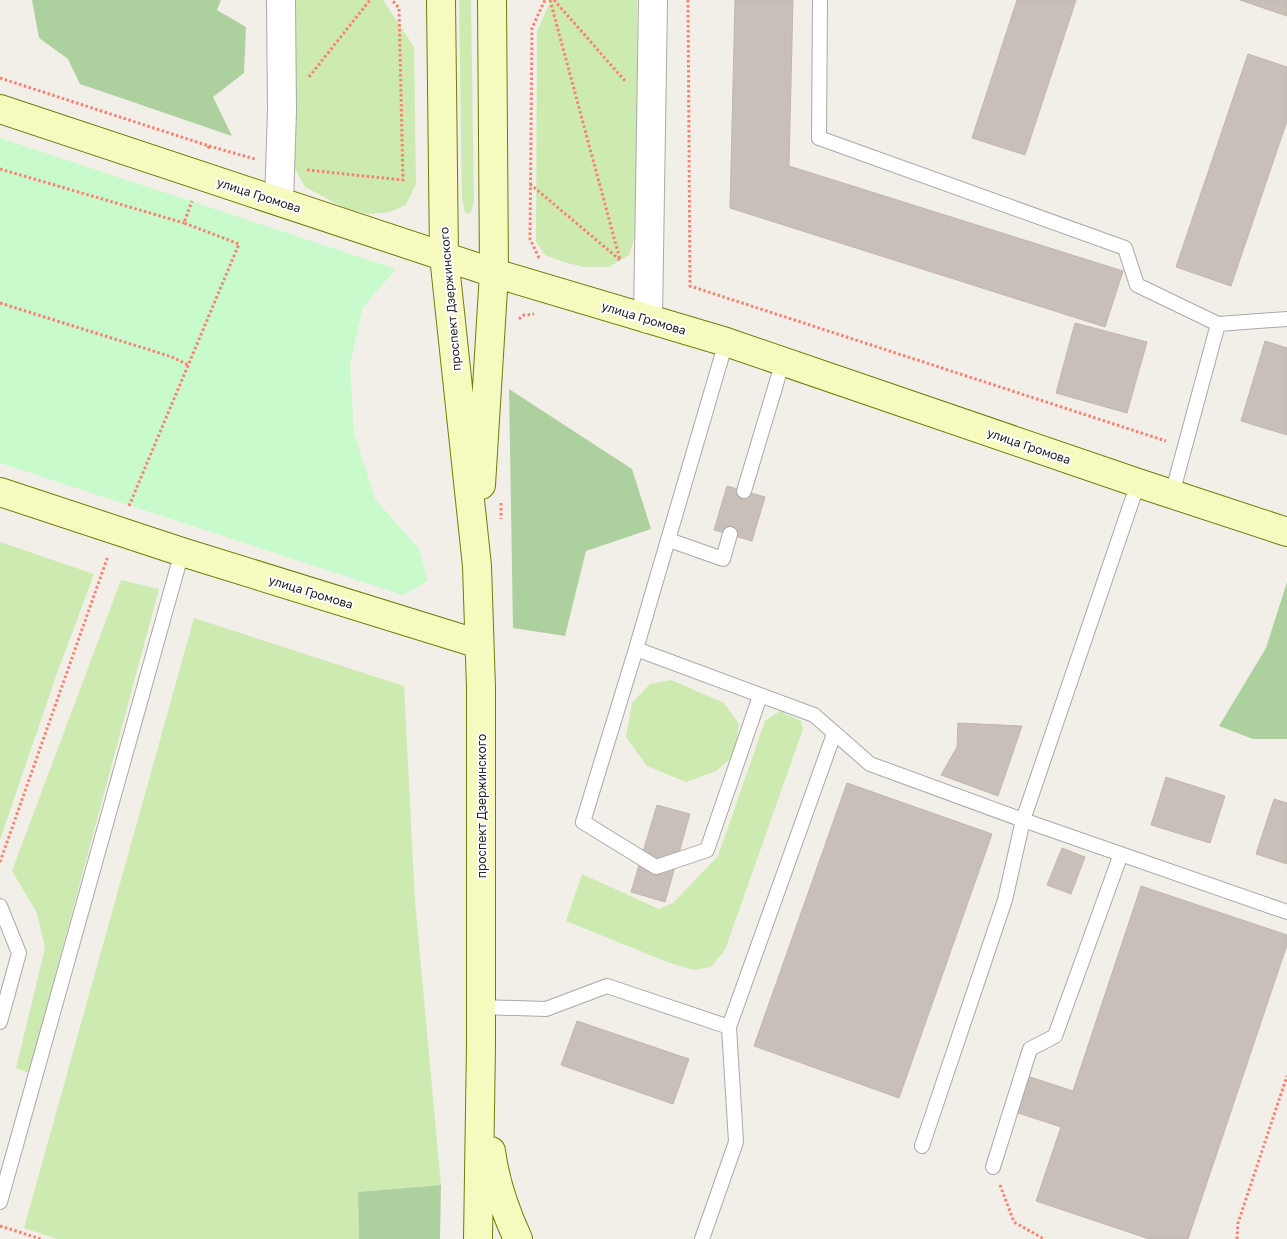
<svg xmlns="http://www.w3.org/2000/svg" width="1287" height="1239" viewBox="0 0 1287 1239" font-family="'Golos Text',sans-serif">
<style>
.grass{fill:#cdebb0}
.forest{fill:#add19e}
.park{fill:#c8facc}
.building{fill:#c7bfb8;stroke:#c4b6ab}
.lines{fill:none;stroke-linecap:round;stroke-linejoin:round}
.lane-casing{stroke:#a9a9a9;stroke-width:16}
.street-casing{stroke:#a9a9a9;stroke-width:30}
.secondary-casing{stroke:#707d05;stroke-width:30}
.path{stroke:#fa8072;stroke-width:3;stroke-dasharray:2.5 2.5;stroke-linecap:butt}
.lane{stroke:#fff;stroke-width:14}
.street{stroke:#fff;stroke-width:28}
.secondary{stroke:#f7fabf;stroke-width:28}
.labels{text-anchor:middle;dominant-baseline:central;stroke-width:4;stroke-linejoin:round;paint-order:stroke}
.street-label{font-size:12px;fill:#222;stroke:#fff}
</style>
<rect width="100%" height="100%" fill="#f2efe9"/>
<path class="grass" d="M 291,0 L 383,0 L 414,47 L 416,184 L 406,205 L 390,212 L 368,214 L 345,208 L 305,187 L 295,169 L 292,139 Z
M 459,0 L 471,0 L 474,202 L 471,212 L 469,214 L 465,212 L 462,200 Z
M 551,0 L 637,0 L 639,223 L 629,255 L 609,267 L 584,267 L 563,262 L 545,255 L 536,242 L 537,31 Z
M 0,542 L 94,574 L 56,676 L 0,840 Z
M 121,580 L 159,589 L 29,1073 L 16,1068 L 45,948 L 37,913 L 12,871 Z
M 194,618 L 404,686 L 415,901 L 441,1185 L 358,1192 L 359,1239 L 57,1239 L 24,1228 Z
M 671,680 L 724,703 L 739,724 L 735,755 L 716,771 L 686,782 L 647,766 L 626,737 L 632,703 L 650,684 Z
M 780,711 L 801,721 L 803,729 L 725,950 L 711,967 L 693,970 L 670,963 L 566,921 L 582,874 L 659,909 L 673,903 L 718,856 L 765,721 Z"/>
<path class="forest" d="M 32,0 L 221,0 L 217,10 L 246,27 L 244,73 L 213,97 L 232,136 L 80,84 L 68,59 L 39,38 Z
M 509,389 L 632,469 L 651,529 L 586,551 L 565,636 L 513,628 Z
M 1287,582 L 1287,739 L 1253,739 L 1219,726 L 1266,648 Z
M 441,1185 L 440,1239 L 359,1239 L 358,1192 Z"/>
<path class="park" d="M 0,138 L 396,269 L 363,307 L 350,364 L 354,432 L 375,499 L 419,549 L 428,581 L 403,595 L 0,463 Z"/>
<path class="building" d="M 735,0 L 793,0 L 789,166 L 1123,271 L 1105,327 L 730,208 Z
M 1017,0 L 1076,0 L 1025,155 L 972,138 Z
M 1240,0 L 1287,0 L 1287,16 Z
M 1248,54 L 1287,67 L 1287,121 L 1231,286 L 1176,267 Z
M 1075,323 L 1147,342 L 1127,413 L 1056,393 Z
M 1265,341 L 1287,348 L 1287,435 L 1241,421 Z
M 727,486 L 765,497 L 752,541 L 714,530 Z
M 958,723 L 1022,726 L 998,796 L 941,775 L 957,747 Z
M 1166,777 L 1225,796 L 1210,843 L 1151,825 Z
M 847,783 L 992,834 L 899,1098 L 754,1046 Z
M 1274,799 L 1287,803 L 1287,864 L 1256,854 Z
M 657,805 L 690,814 L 665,902 L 631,892 Z
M 1062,848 L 1085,857 L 1071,894 L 1047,885 Z
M 1141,886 L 1287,935 L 1287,945 L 1188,1239 L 1149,1239 L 1036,1201 L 1061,1127 L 1015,1112 L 1027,1076 L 1073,1091 Z
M 577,1021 L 689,1059 L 673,1104 L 561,1065 Z"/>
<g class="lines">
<g class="lane-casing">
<path id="lane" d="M 820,0 L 819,138 L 1125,248 L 1137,285 L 1218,324
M 726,342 L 636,649 L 814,715 L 870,764 L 1023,820 L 1005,900 L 922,1146
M 1138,483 L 1023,820 L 1287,912
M 744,491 L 783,361
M 1172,494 L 1218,324 L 1287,319
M 669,540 L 723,559 L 730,534
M 636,649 L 583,822 L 656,867 L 707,850 L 760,696
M 0,906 L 19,953 L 0,1022
M 481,1007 L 546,1009 L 607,986 L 729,1027 L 834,734
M 993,1167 L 1030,1049 L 1055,1036 L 1121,854
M 0,1202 L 182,552
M 702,1239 L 736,1142 L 729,1027"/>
</g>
<g class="street-casing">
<path id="street" d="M 279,201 L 282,111 L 281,0
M 648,319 L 653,0"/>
</g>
<g class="secondary-casing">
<path id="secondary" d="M 441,0 L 444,256 L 477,566 L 481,688 L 481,1045 L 478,1239
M 0,109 L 494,273 L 726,342 L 1138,483 L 1287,532
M 481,485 L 494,273 L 492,0
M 0,492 L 182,552 L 479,644
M 491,1151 C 495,1182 505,1211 518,1239"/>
</g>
<path class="path" d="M 550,0 L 620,260
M 554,0 L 625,81
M 688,0 L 690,286 L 1166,441
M 309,77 L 370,0
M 0,78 L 209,146 L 208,150
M 209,146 L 255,159
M 0,169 L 184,223
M 307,170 L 403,180 L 399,8 L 392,0
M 530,184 L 620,260
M 539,258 L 530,239 L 532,28 L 545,0
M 0,303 L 172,357 L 188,365
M 519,319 L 524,315 L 534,314
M 501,503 L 501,519
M 129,506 L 239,244 L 184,223 L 192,201
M 0,862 L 108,556
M 1000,1185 L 1014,1222 L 1044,1239
M 0,1226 L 41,1239
M 1237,1239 L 1238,1223 L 1287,1076"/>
<use href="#lane" class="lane"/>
<use href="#street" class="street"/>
<use href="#secondary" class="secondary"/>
</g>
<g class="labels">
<g class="street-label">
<text transform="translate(259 195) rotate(18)">улица Громова</text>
<text transform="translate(450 299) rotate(-95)">проспект Дзержинского</text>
<text transform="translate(644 318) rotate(17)">улица Громова</text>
<text transform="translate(1029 446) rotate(19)">улица Громова</text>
<text transform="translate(311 592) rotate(17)">улица Громова</text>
<text transform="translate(481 806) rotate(-90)">проспект Дзержинского</text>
</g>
</g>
</svg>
